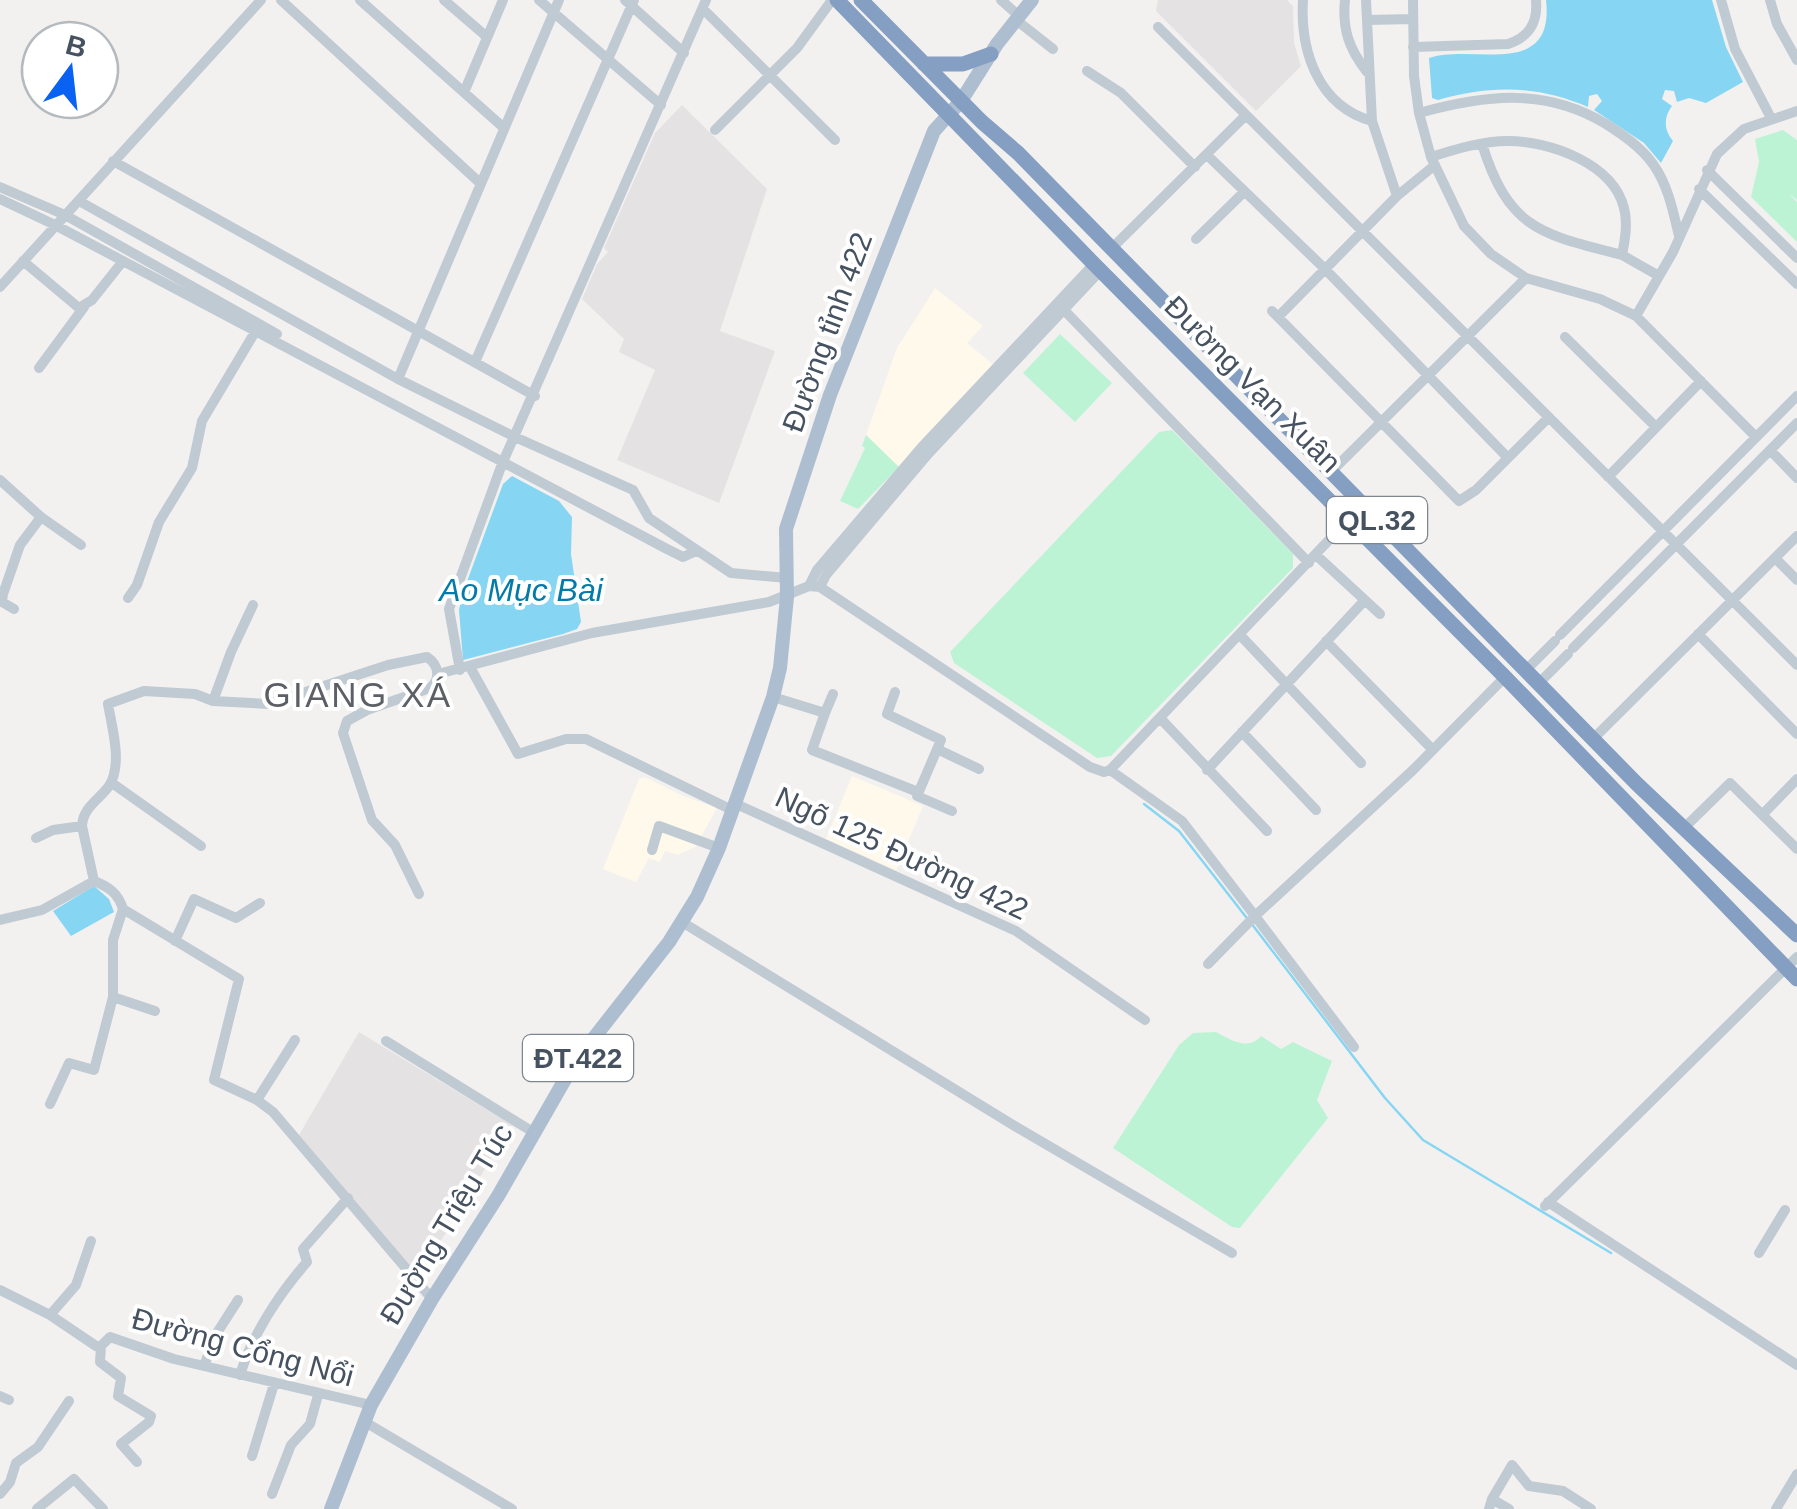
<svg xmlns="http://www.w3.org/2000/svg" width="1797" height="1509" viewBox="0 0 1797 1509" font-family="Helvetica,sans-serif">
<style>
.commercial{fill:#fef9ea}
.education{fill:#e4e2e2}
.green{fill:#bcf3d5}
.water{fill:#86d6f3}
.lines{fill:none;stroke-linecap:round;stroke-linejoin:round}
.stream{stroke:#86d6f3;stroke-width:2.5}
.minor{stroke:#c0cad3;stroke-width:10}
.major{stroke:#aebed1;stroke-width:14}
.highway{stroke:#859fc3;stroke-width:15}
.labels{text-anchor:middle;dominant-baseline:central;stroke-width:8;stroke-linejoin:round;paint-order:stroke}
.shield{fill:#fff;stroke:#7e8690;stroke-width:2.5}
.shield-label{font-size:28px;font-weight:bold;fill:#475260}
.street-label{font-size:30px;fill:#475260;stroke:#fff}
.water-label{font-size:32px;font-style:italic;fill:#037ba8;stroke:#fff}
.quarter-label{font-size:35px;letter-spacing:2.5px;fill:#5c6066;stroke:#fff}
</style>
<rect width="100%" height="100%" fill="#f3f1f0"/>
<path class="commercial" d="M 935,288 L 983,326 L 967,343 L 996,367 L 899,467 L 866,435 L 897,348 Z
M 852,776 L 923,806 L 896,870 L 826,839 Z
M 645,777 L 683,796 L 717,808 L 695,847 L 678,855 L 665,851 L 660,862 L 649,858 L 636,882 L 603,869 L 639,779 Z"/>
<path class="education" d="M 1158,0 L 1287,0 L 1293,6 L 1294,43 L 1301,66 L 1256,111 L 1156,11 Z
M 682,105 L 767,189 L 720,331 L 775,351 L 719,503 L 617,460 L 655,370 L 619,352 L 624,339 L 582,299 L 597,264 L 608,252 L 604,248 L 655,133 Z
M 359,1032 L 512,1125 L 418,1278 L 299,1135 Z"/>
<path class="green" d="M 1783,130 L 1797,140 L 1797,200 L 1788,193 L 1797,202 L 1797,242 L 1751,197 L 1759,162 L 1755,139 Z
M 1060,334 L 1112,383 L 1075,422 L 1023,373 Z
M 1172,430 L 1293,554 L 1293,568 L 1111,756 L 1097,758 L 954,663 L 950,652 L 1159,432 Z
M 866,435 L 899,467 L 858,509 L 840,501 L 865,448 L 862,446 Z
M 1216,1032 C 1231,1040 1248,1051 1261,1036 L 1281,1049 L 1293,1042 L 1332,1061 L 1317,1100 L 1328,1118 L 1240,1228 L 1232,1227 L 1113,1148 L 1179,1045 L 1193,1033 Z"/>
<path class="water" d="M 1546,0 L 1712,0 L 1726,47 L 1743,82 L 1706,103 L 1689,98 L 1677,102 L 1674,91 L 1665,90 L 1662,99 L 1672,106 C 1663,118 1664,130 1673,141 L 1661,163 L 1644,143 L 1594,110 L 1602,101 L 1597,94 L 1589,96 L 1588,107 C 1537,85 1490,85 1438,100 L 1432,98 L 1429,58 C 1471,43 1555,81 1546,0 Z
M 512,476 L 559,501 L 572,517 L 571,554 L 581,622 L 577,629 L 563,634 L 463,660 L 459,610 L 462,595 L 503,484 Z
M 94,886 L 109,899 L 114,912 L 71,936 L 53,911 Z"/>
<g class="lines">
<path class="stream" d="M 1144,804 L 1179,831 L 1246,917
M 1251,923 L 1385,1098 L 1423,1140 L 1611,1253"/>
<path class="minor" d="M 281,0 L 480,183
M 360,0 L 504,128
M 444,0 L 487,37
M 539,0 L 661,105
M 625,0 L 684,53
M 1001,0 L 1019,16
M 1303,0 C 1300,51 1318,106 1372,121
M 1345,0 C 1342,29 1349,49 1367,72
M 1366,0 L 1372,121 L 1397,196
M 1413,0 L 1414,76 L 1419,113 L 1431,157 L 1464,226 L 1491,254 L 1526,278 L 1600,299 L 1636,316 L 1756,437
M 1721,0 L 1735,49 L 1771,118
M 1770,0 L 1777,24 L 1797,60
M 703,9 L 835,140
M 1016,20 L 1053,49
M 1367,20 L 1413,19
M 1158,27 L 1797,665
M 1413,47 L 1508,44 C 1529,37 1538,23 1536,0
M 1087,71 L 1121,93 L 1195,167
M 465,90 L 503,0
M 1419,113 C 1485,95 1545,87 1606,124 C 1623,135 1641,147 1653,164 C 1668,185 1673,211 1679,236
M 715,130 L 797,48 L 832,0
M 1207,155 L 1325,269 L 1508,458
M 1431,157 C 1456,149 1482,141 1508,141 C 1549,141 1613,163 1624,208 C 1628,223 1625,240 1622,255 C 1541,234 1509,230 1482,144
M 113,161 L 535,396
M 1707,170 L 1797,258
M 0,187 L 65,215 L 277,334
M 1699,189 L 1797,284
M 0,199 L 55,225 L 667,549 L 683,557 L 696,551
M 79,201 L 398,379 L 515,437 L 633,490 L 649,518 L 731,573 L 787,578
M 1196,239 L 1244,192
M 1110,250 L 1246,115
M 1622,255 L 1659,276
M 23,261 L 79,308 L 92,300 L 123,261
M 0,287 L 261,0
M 1064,310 L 1309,563
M 1272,311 L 1459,501 L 1476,490 L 1549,417
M 1636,316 L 1673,252 L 1717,154 L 1744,129 L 1797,111
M 1278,317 L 1397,196 L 1435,165
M 1565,337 L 1656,427
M 475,362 L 634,0
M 39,368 L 84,307
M 398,379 L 559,0
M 1770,450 L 1797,478
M 1331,472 L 1526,278
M 1608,477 L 1701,381
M 0,480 L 41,517 L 81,545
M 1316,555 L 1380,614
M 1775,558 L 1797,580
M 809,586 L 820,587 L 1090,767 L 1104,772 L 1110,770 L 1349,519
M 820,587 L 826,575 L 928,454 L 1101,270
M 128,598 L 137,585 L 159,522 L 192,468 L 202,421 L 255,332
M 14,609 L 2,602 L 3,594 L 20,545 L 41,517
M 1698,634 L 1797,734
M 1240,635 L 1361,763
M 1560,635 L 1797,396
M 1326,641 L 1433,750
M 1573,648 L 1797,423
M 470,667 L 518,754 L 566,739 L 586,739 L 732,810
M 460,670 L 449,609 L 502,464 L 706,0
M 1526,670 L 1555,641
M 438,674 L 592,633 L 769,602 L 809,586 L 817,570 L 921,448 L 1094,264
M 1540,682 L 1568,654
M 895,692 L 887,714 L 941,740 L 917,796 L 952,811
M 773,697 L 825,713 L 812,750 L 918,792
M 213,701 L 231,652 L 253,605
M 825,713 L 833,694
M 1160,718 L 1267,831
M 1242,732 L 1316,810
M 1593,739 L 1797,536
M 937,749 L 979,769
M 1110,770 L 1182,821 L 1255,916 L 1413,770 L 1505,677
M 1207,770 L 1364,601
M 112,783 L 201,846
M 734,803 L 1016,931 L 1145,1020
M 1763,814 L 1797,779
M 1684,828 L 1730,783 L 1797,849
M 36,838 L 53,830 L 82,826
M 652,850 L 659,826 L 719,848
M 94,881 L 82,826 C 83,807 99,800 109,786 C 123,764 112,728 108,704 L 144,691 L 195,694 L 213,701 L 269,704 L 388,665 L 427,657 C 439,665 441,679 430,688 L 367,710 L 347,721 L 343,733 L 372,820 L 395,845 L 419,894
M 94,881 C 109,887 118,893 123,909 L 239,979 L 214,1080 L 257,1100 L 273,1112 L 432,1299
M 0,920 L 42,910 L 94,881
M 682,922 L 1013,1125 L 1232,1253
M 175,941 L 194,899 L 236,918 L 260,903
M 1208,964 L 1255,916 L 1354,1047
M 113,997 L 155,1011
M 386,1041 L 533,1132
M 257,1100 L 295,1040
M 50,1104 L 69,1063 L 94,1070 L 113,997 L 113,940 L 123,909
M 1548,1202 L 1797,1365
M 1545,1206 L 1797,957
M 1759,1253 L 1785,1210
M 0,1290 L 50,1315 L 96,1346 L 101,1346 L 110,1337 L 174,1359 L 371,1405
M 50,1315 L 76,1285 L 91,1241
M 101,1346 L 100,1362 L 121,1378 L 118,1396 L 151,1416 L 149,1422 L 121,1444 L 137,1462
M 204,1366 L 215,1336 L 238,1300
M 240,1375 C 252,1335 279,1294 307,1262 L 303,1249 L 348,1198
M 0,1396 L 9,1400
M 365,1422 L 512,1509
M 252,1456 L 274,1384
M 0,1494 L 10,1482 L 16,1463 L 38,1447 L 69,1401
M 272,1494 L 291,1445 L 310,1424 L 318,1395
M 1492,1499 L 1512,1465 L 1529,1486 L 1563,1491 L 1591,1509
M 37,1509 L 74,1479 L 103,1509
M 1489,1509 L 1492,1499 L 1509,1509
M 1776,1509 L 1797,1474"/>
<path class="major" d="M 331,1509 L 371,1405 L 432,1299 L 498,1196 L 575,1062 L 669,942 L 697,897 L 719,848 L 773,697 L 780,668 L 787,597 L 786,529 L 830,395 L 934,131 L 961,101 L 997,44 L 1032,0"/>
<path class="highway" d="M 837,0 L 1094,264 L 1505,677 L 1797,979
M 861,0 L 982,122 L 1018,153 L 1637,784 L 1797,935
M 924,64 L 963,64 L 991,54"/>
</g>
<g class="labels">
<g class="shield">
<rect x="1327" y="497" width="100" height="46" rx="8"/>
<rect x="523" y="1035" width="110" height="46" rx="8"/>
</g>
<g class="shield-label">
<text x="1377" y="520">QL.32</text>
<text x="578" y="1058">ĐT.422</text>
</g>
<g class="street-label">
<text transform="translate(827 332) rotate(-70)">Đường tỉnh 422</text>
<text transform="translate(1253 384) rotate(45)">Đường Vạn Xuân</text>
<text transform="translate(902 853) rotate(25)">Ngõ 125 Đường 422</text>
<text transform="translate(446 1224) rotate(-59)">Đường Triệu Túc</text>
<text transform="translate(243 1347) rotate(15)">Đường Cổng Nổi</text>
</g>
<g class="water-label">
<text x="521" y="590">Ao Mục Bài</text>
</g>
<g class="quarter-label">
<text x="358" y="694">GIANG XÁ</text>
</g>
</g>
<g transform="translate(70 70) rotate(15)"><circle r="48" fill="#ffffff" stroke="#b5babf" stroke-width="2.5"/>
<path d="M0-8L18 38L0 25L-18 38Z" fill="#0a62f3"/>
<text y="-15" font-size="28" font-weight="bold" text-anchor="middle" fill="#475260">B</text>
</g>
</svg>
